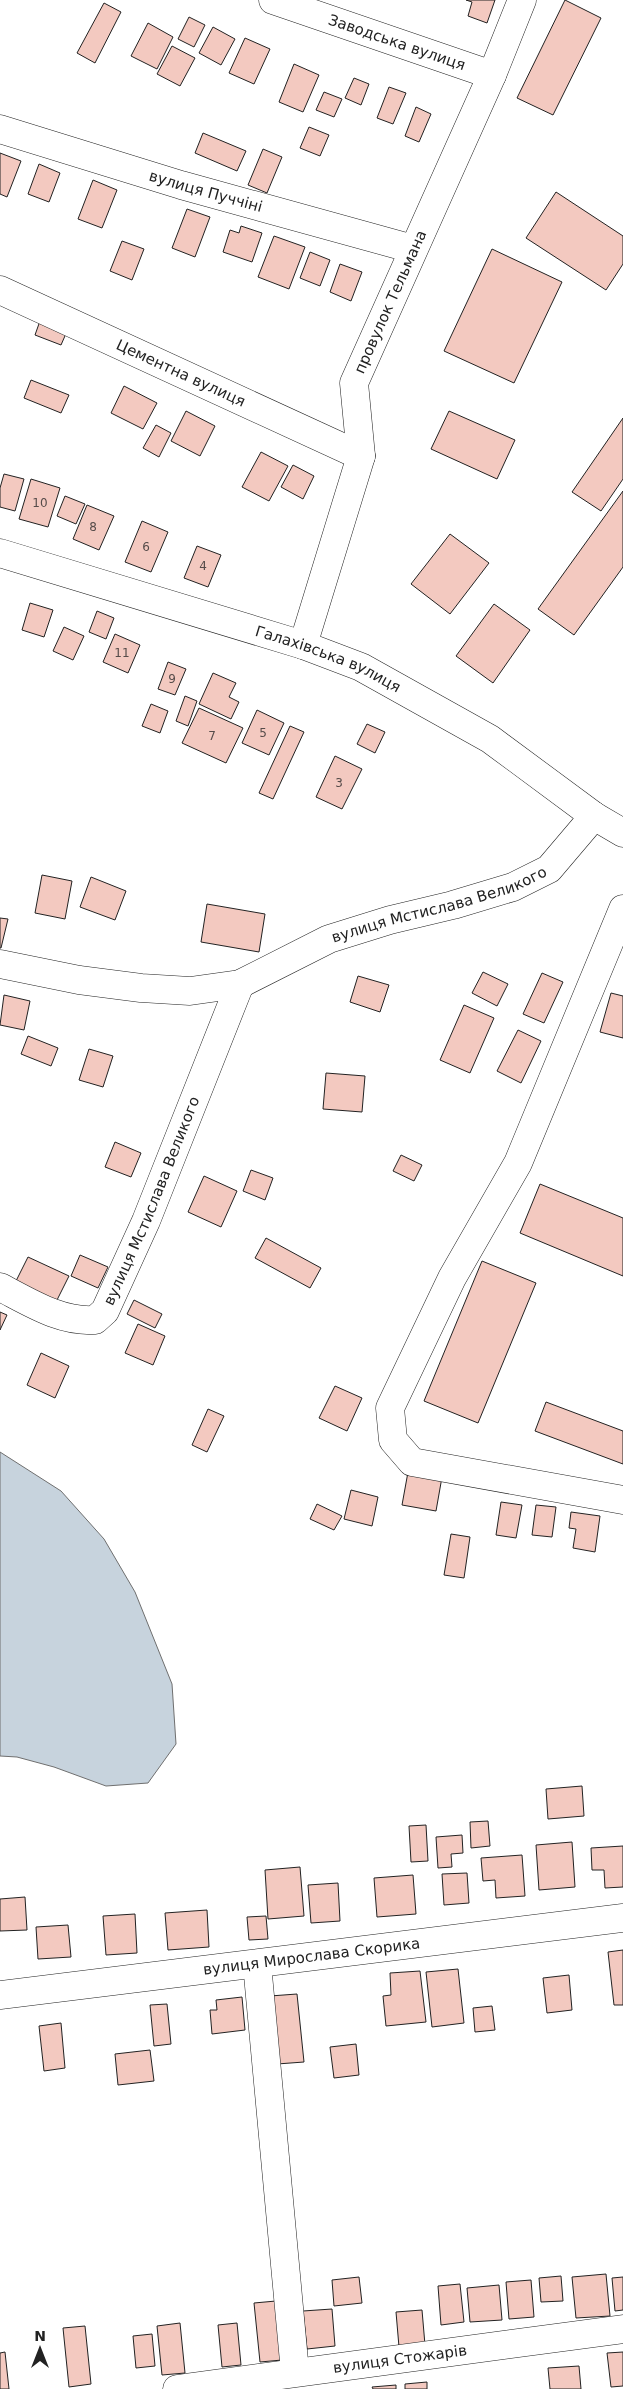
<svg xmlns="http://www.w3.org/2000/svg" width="623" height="2389" viewBox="0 0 623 2389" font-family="'DejaVu Sans',sans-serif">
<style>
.water{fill:#c7d3dd;stroke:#6f6f6f}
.building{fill:#f3c9c0;stroke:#222}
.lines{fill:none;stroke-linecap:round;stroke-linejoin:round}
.minor-casing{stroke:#222;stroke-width:29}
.minor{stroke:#fff;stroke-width:28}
.labels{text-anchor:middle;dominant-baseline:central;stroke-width:4;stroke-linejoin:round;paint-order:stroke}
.number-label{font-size:12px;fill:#564c4a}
.street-label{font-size:15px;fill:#222;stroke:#fff}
</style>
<rect width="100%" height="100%" fill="#fff"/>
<path class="water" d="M 0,1452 L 61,1491 L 104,1539 L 135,1592 L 172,1684 L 176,1744 L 148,1783 L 106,1786 L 54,1767 L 17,1757 L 0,1756 Z"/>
<path class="building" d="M 466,0 L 495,0 L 487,23 L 468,16 L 472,2 Z
M 565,0 L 601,18 L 553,115 L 517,98 Z
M 104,3 L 121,12 L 95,63 L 77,53 Z
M 189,17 L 205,25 L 194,47 L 178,39 Z
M 148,23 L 173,37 L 157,69 L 131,56 Z
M 213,27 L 235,39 L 221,65 L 199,53 Z
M 245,38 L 270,49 L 254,84 L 229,73 Z
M 172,46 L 195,58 L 180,86 L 157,74 Z
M 294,64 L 319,75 L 303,112 L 279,102 Z
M 354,78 L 369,84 L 361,105 L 345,98 Z
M 389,87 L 406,93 L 393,124 L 377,118 Z
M 324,92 L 342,99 L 334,117 L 316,110 Z
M 416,107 L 431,114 L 419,142 L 405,136 Z
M 309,127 L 329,135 L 320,156 L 300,148 Z
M 203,133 L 246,151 L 237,171 L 195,153 Z
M 263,149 L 282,157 L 267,193 L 248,185 Z
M 0,153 L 21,161 L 7,197 L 0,194 Z
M 39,164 L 60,173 L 49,202 L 28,194 Z
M 93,180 L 117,190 L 102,228 L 78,219 Z
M 556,192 L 623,236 L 623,264 L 606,290 L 526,238 Z
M 187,209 L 210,217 L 195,257 L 172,248 Z
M 241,226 L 262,233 L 252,262 L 223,252 L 230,230 L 239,233 Z
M 274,236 L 305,247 L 289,289 L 258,277 Z
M 122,241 L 144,249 L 132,280 L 110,271 Z
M 492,249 L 562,282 L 514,383 L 444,351 Z
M 310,252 L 330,260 L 320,286 L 300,278 Z
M 340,264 L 362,272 L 351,301 L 330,292 Z
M 41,318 L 68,329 L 61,345 L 35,335 Z
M 31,380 L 69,395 L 61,413 L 24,398 Z
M 124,386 L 157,403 L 143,429 L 111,413 Z
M 186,411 L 215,426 L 200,456 L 171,441 Z
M 449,411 L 515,440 L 497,479 L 431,449 Z
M 623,418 L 623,479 L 601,511 L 572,492 Z
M 156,425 L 171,433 L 159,457 L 143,448 Z
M 261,452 L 288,466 L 269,501 L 242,487 Z
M 293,465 L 314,476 L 303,499 L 281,487 Z
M 4,474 L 24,479 L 15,511 L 0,507 L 0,488 Z
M 31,479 L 60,488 L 48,527 L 19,519 Z
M 623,491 L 623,567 L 574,635 L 538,609 Z
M 65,496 L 85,504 L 76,524 L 57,516 Z
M 87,505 L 114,516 L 99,550 L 73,539 Z
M 142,521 L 168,532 L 151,572 L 125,562 Z
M 450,534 L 489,563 L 450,614 L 411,584 Z
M 197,546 L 221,555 L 208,587 L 184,578 Z
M 30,603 L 53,610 L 44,637 L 22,630 Z
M 494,604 L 530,630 L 493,683 L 456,656 Z
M 97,611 L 114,618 L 106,639 L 89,632 Z
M 64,627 L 84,636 L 73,660 L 53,651 Z
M 115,634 L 140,645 L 128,673 L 103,662 Z
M 168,662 L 186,669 L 175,695 L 158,689 Z
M 213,673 L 236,683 L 229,697 L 239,702 L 231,719 L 199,704 Z
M 185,696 L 197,701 L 188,726 L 176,721 Z
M 151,704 L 168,711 L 160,733 L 142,726 Z
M 199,708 L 243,728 L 226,763 L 182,743 Z
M 257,710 L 284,723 L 269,755 L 242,743 Z
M 367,724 L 385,732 L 375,753 L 357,744 Z
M 290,726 L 304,732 L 273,799 L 259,793 Z
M 335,756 L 362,769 L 342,809 L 316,797 Z
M 42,875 L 72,881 L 65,919 L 35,913 Z
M 91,877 L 126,891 L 115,920 L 80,907 Z
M 207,904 L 265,914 L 259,952 L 201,942 Z
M 0,918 L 8,919 L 1,948 L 0,948 Z
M 483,972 L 508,984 L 497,1006 L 472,993 Z
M 542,973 L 563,982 L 544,1023 L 523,1014 Z
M 358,976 L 389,985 L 380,1012 L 350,1002 Z
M 611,993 L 623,996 L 623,1038 L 600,1032 Z
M 4,995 L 30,1001 L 24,1030 L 0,1025 Z
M 464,1005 L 494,1018 L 470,1073 L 440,1060 Z
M 518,1030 L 541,1041 L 521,1083 L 497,1071 Z
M 28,1036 L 58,1048 L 51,1066 L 21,1054 Z
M 89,1049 L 113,1056 L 103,1087 L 79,1080 Z
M 326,1073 L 365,1076 L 362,1112 L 323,1109 Z
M 115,1142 L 141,1153 L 131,1177 L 105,1167 Z
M 401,1155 L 422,1165 L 414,1181 L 393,1171 Z
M 251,1170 L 273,1178 L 265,1200 L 243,1191 Z
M 204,1176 L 237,1191 L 221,1227 L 188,1212 Z
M 540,1184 L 623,1218 L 623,1276 L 520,1233 Z
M 266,1238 L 321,1268 L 310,1288 L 255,1258 Z
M 80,1255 L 108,1267 L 98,1288 L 71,1276 Z
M 28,1257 L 69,1276 L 55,1304 L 14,1285 Z
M 482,1261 L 536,1283 L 478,1423 L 424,1401 Z
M 134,1300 L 162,1314 L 155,1328 L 127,1314 Z
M 0,1312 L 7,1315 L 0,1330 Z
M 138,1324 L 165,1336 L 153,1365 L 125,1353 Z
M 41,1353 L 69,1366 L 55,1398 L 27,1385 Z
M 335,1386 L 362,1398 L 347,1431 L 319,1418 Z
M 546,1402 L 623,1431 L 623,1464 L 535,1431 Z
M 208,1409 L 224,1416 L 207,1452 L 192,1445 Z
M 408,1472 L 442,1477 L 436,1511 L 402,1505 Z
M 351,1490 L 378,1497 L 372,1526 L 344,1519 Z
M 501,1502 L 522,1505 L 516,1538 L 496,1535 Z
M 317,1504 L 342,1516 L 334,1530 L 310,1519 Z
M 536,1505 L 556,1507 L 552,1537 L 532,1535 Z
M 571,1512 L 600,1516 L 595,1552 L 573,1548 L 576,1529 L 569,1528 Z
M 451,1534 L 470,1537 L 464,1578 L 444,1575 Z
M 582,1786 L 584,1816 L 548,1819 L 546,1789 Z
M 488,1821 L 490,1846 L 471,1848 L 470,1822 Z
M 426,1825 L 428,1861 L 411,1862 L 409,1826 Z
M 462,1835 L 463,1853 L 451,1854 L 452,1867 L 438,1868 L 436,1837 Z
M 572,1842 L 575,1887 L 539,1890 L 536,1845 Z
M 623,1846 L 623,1887 L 605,1888 L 604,1870 L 592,1870 L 591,1848 Z
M 522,1855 L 525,1896 L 496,1898 L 495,1880 L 483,1881 L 481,1858 Z
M 300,1867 L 304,1916 L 268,1919 L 265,1870 Z
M 467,1873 L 469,1903 L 444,1905 L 442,1874 Z
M 413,1875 L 416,1914 L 377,1917 L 374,1878 Z
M 338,1883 L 340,1921 L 311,1923 L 308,1885 Z
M 25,1897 L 27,1930 L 0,1931 L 0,1899 Z
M 207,1910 L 209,1947 L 168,1950 L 165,1913 Z
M 135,1914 L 137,1953 L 106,1955 L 103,1916 Z
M 266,1916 L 268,1939 L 249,1940 L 247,1917 Z
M 68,1925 L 71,1957 L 38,1959 L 36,1927 Z
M 623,1950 L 623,2005 L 614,2005 L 608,1952 Z
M 458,1969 L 464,2023 L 432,2027 L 426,1972 Z
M 420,1971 L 426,2022 L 386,2026 L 383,1996 L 391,1995 L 390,1973 Z
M 569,1975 L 572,2010 L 547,2013 L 543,1978 Z
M 297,1994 L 304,2062 L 277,2064 L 270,1996 Z
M 242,1997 L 245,2030 L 212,2034 L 210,2010 L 217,2010 L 216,2000 Z
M 167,2004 L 171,2044 L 154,2046 L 150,2005 Z
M 492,2006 L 495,2030 L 475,2032 L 473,2008 Z
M 61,2023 L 65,2068 L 44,2071 L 39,2026 Z
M 356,2044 L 359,2075 L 334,2078 L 330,2047 Z
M 150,2050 L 154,2081 L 118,2085 L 115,2054 Z
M 606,2274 L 610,2316 L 576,2318 L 572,2277 Z
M 561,2276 L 563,2301 L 541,2302 L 539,2278 Z
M 359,2277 L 362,2303 L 334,2306 L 332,2280 Z
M 623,2277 L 623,2310 L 615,2311 L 612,2278 Z
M 531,2280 L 534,2317 L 509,2319 L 506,2282 Z
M 460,2284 L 464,2322 L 441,2325 L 438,2286 Z
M 499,2285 L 502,2320 L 470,2322 L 467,2288 Z
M 276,2301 L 282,2360 L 260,2362 L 254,2303 Z
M 332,2309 L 335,2346 L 307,2349 L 303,2311 Z
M 422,2310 L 425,2345 L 399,2347 L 396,2312 Z
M 180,2323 L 185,2373 L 162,2375 L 157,2326 Z
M 237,2323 L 241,2365 L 222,2367 L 218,2325 Z
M 85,2326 L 91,2384 L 69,2387 L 63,2328 Z
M 152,2334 L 155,2366 L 136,2368 L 133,2336 Z
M 5,2352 L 9,2389 L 0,2389 L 0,2353 Z
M 623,2352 L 623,2386 L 611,2387 L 607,2353 Z
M 579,2366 L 581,2389 L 550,2389 L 548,2368 Z
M 427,2382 L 427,2389 L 405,2389 L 405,2384 Z
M 396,2385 L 396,2389 L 373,2389 L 372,2387 Z"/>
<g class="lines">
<g class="minor-casing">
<g id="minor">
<path id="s1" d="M 273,0 L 492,75"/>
<path id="s2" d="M 0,129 L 181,185 L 413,249"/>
<path id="s3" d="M 0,290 L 361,456"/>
<path id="s4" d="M 0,553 L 303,645 L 361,667 L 490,739 L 594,816 L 623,833"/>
<path id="s5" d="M 303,645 L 361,456 L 354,383 L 492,75 L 522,0"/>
<path d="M 623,909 L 518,1163 L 452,1278 L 390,1408 L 393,1440 L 412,1462 L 623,1500"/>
<path id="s6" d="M 0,964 L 79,980 L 141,988 L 190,991 L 240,984 L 329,939 L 390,920 L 453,905 L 513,887 L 549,869 L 594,816"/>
<path id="s7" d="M 0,1287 C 31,1303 60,1322 95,1320 L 105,1311 L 146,1221 L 240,984"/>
<path d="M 257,1964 L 295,2372"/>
<path id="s8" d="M 0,1995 L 623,1918"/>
<path id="s9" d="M 177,2389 L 623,2329"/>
</g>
</g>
<use href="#minor" class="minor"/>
</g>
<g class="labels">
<g class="number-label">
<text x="40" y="503">10</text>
<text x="93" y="527">8</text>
<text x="146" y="547">6</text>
<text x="203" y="566">4</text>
<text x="122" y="653">11</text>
<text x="172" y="679">9</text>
<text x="263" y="733">5</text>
<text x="212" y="736">7</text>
<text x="339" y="783">3</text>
</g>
<g class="street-label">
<text stroke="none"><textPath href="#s1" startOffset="131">Заводська вулиця</textPath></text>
<text stroke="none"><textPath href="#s2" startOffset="215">вулиця Пуччіні</textPath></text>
<text stroke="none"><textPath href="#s5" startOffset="360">провулок Тельмана</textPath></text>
<text stroke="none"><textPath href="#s3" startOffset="199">Цементна вулиця</textPath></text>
<text stroke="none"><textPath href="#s4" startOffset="345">Галахівська вулиця</textPath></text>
<text stroke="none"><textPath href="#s6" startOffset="458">вулиця Мстислава Великого</textPath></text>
<text stroke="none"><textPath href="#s7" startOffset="235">вулиця Мстислава Великого</textPath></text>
<text stroke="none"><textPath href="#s8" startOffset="314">вулиця Мирослава Скорика</textPath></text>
<text stroke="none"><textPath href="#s9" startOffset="225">вулиця Стожарів</textPath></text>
</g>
</g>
<g transform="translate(40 2349)" stroke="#ffffff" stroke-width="4" paint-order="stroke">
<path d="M0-4L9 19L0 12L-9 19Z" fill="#222222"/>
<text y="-8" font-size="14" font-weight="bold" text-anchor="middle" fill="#222222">N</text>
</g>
</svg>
